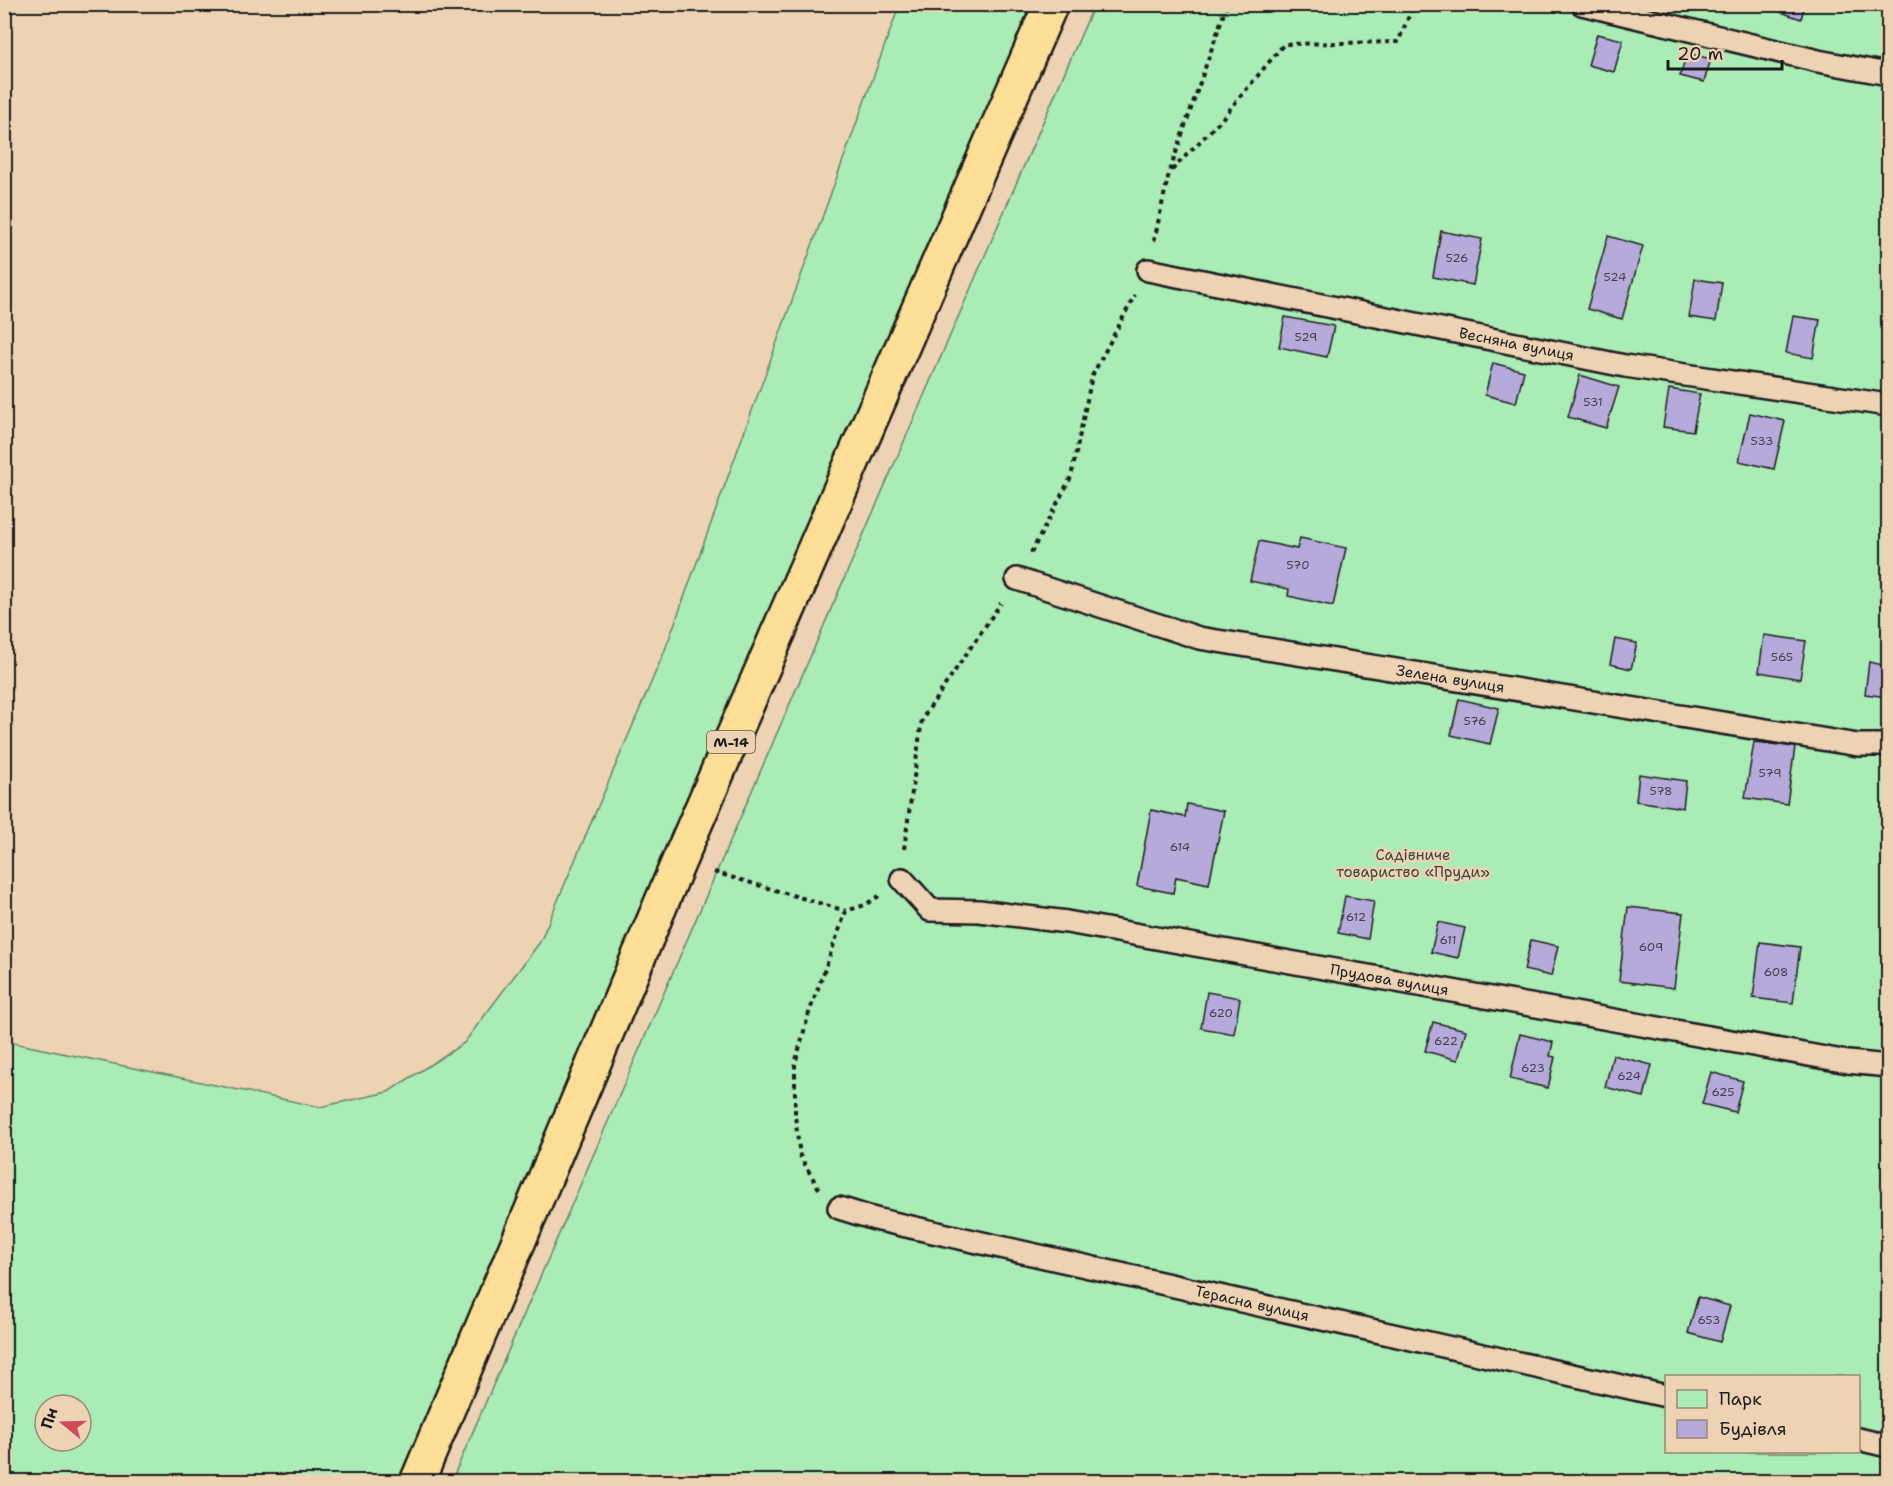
<svg xmlns="http://www.w3.org/2000/svg" width="1893" height="1486" viewBox="0 0 1893 1486" font-family="'Shantell Sans',sans-serif">
<style>
.green{fill:#aaecb5;stroke:#638468;stroke-width:1.5;fill-rule:evenodd}
.building{fill:#b6aadb;stroke:#1c1c1c;stroke-width:1.5}
.lines{fill:none;stroke-linecap:round;stroke-linejoin:round}
.lane-casing{stroke:#1c1c1c;stroke-width:26}
.highway-casing{stroke:#1c1c1c;stroke-width:38}
.path{stroke:#1c1c1c;stroke-width:4;stroke-dasharray:4.5 4.5;stroke-linecap:butt}
.lane{stroke:#edd2b4;stroke-width:21}
.highway{stroke:#fcde96;stroke-width:33}
.labels{text-anchor:middle;dominant-baseline:central;stroke-width:5;stroke-linejoin:round;paint-order:stroke}
.number-label{font-size:12px;fill:#42404c}
.shield{fill:#edd2b4;stroke:#5b534a;stroke-width:1.5}
.shield-label{font-size:14px;font-weight:bold;fill:#1c1c1c}
.street-label{font-size:15px;fill:#1c1c1c;stroke:#edd2b4}
.park-label{font-size:15px;fill:#38463b;stroke:#edd2b4}
</style>
<rect width="100%" height="100%" fill="#edd2b4"/>
<filter id="ink" filterUnits="userSpaceOnUse"><feTurbulence type="fractalNoise" baseFrequency=".0167" numOctaves="2"/><feDisplacementMap in="SourceGraphic" scale="12" xChannelSelector="R" yChannelSelector="G"/><feConvolveMatrix kernelMatrix="1 2 1 2 8 2 1 2 1" color-interpolation-filters="sRGB"/></filter>
<g filter="url(#ink)">
<path class="green" d="M 897,5 L 1048,5 L 405,1481 L 5,1481 L 4,1041 L 320,1107 L 388,1092 L 464,1043 L 540,942 L 665,650 L 898,9 ZM 45,1405 L 81,1405 L 81,1441 L 45,1441 Z
M 1094,5 L 1888,5 L 1888,1481 L 451,1482 ZM 1666,1376 L 1858,1376 L 1858,1452 L 1666,1452 Z"/>
<path class="building" d="M 1757,4 L 1805,4 L 1801,19 Z
M 1597,34 L 1623,40 L 1614,72 L 1588,65 Z
M 1687,53 L 1711,59 L 1704,82 L 1680,76 Z
M 1441,231 L 1482,239 L 1473,285 L 1433,277 Z
M 1608,236 L 1643,246 L 1622,319 L 1587,309 Z
M 1695,279 L 1722,283 L 1716,321 L 1689,317 Z
M 1793,316 L 1820,320 L 1813,358 L 1786,353 Z
M 1285,317 L 1334,326 L 1327,357 L 1279,347 Z
M 1493,363 L 1524,371 L 1516,403 L 1485,395 Z
M 1580,375 L 1619,387 L 1606,428 L 1568,417 Z
M 1669,389 L 1700,394 L 1693,431 L 1663,427 Z
M 1750,413 L 1785,421 L 1774,469 L 1739,461 Z
M 1300,538 L 1346,548 L 1333,606 L 1288,596 L 1289,589 L 1250,581 L 1259,541 L 1297,549 Z
M 1764,635 L 1806,641 L 1800,679 L 1759,672 Z
M 1615,639 L 1637,643 L 1631,669 L 1610,664 Z
M 1869,662 L 1888,666 L 1888,697 L 1865,694 Z
M 1459,699 L 1499,708 L 1490,744 L 1451,735 Z
M 1754,742 L 1795,747 L 1787,804 L 1745,798 Z
M 1639,774 L 1686,781 L 1683,808 L 1636,801 Z
M 1187,804 L 1224,811 L 1209,884 L 1176,877 L 1173,893 L 1137,886 L 1151,810 L 1185,817 Z
M 1345,896 L 1374,901 L 1368,939 L 1338,933 Z
M 1628,907 L 1683,913 L 1674,988 L 1619,981 Z
M 1438,922 L 1465,928 L 1458,958 L 1431,952 Z
M 1531,940 L 1558,946 L 1551,976 L 1524,970 Z
M 1760,942 L 1800,947 L 1793,1003 L 1753,998 Z
M 1207,992 L 1240,998 L 1234,1034 L 1201,1028 Z
M 1433,1022 L 1466,1030 L 1458,1060 L 1425,1051 Z
M 1520,1034 L 1553,1042 L 1550,1056 L 1555,1057 L 1548,1088 L 1510,1079 Z
M 1613,1055 L 1652,1065 L 1644,1097 L 1605,1087 Z
M 1711,1072 L 1743,1081 L 1735,1112 L 1702,1104 Z
M 1698,1297 L 1730,1306 L 1720,1342 L 1688,1333 Z"/>
<g class="lines">
<g class="lane-casing">
<g id="lane">
<path d="M 1582,4 L 1818,61 L 1888,74"/>
<path id="s1" d="M 1148,270 L 1625,366 L 1888,405"/>
<path id="s2" d="M 1017,579 L 1199,638 L 1858,745 L 1888,745"/>
<path id="s3" d="M 902,879 L 930,910 L 979,911 L 1067,922 L 1848,1062 L 1888,1066"/>
<path id="s4" d="M 839,1208 L 875,1219 L 1666,1396"/>
<path d="M 1858,1439 L 1888,1446"/>
</g>
</g>
<g class="highway-casing">
<path id="highway" d="M 417,1482 L 679,861 L 1051,4"/>
</g>
<path class="path" d="M 1172,170 L 1221,120 L 1284,44 L 1398,42 L 1414,4
M 1154,241 L 1169,173 L 1227,4
M 1031,553 L 1071,477 L 1092,376 L 1135,295
M 904,849 L 922,719 L 1001,603
M 714,872 L 846,911
M 819,1189 L 800,1156 L 795,1116 L 795,1064 L 809,1013 L 846,911 L 865,905 L 879,896"/>
<use href="#lane" class="lane"/>
<use href="#highway" class="highway"/>
</g>
</g>
<g class="labels">
<g class="number-label">
<text x="1457" y="258">526</text>
<text x="1615" y="277">524</text>
<text x="1306" y="337">529</text>
<text x="1593" y="402">531</text>
<text x="1762" y="441">533</text>
<text x="1298" y="565">570</text>
<text x="1782" y="657">565</text>
<text x="1475" y="721">576</text>
<text x="1770" y="773">579</text>
<text x="1661" y="791">578</text>
<text x="1180" y="847">614</text>
<text x="1356" y="917">612</text>
<text x="1448" y="940">611</text>
<text x="1651" y="947">609</text>
<text x="1776" y="972">608</text>
<text x="1221" y="1013">620</text>
<text x="1446" y="1041">622</text>
<text x="1533" y="1068">623</text>
<text x="1629" y="1076">624</text>
<text x="1723" y="1092">625</text>
<text x="1709" y="1320">653</text>
</g>
<rect class="shield" x="707" y="731" width="48" height="22" rx="4.5"/>
<g class="shield-label">
<text x="731" y="742">М-14</text>
</g>
<g class="street-label">
<text stroke="none"><textPath href="#s1" startOffset="376">Весняна вулиця</textPath></text>
<text stroke="none"><textPath href="#s2" startOffset="446">Зелена вулиця</textPath></text>
<text stroke="none"><textPath href="#s3" startOffset="507">Прудова вулиця</textPath></text>
<text stroke="none"><textPath href="#s4" startOffset="424">Терасна вулиця</textPath></text>
</g>
<g class="park-label">
<text x="1413" y="855">Садівниче<tspan x="1413" dy="17">товариство «Пруди»</tspan></text>
</g>
</g>
<rect width="1893" height="1486" fill="none" stroke="#edd2b4" stroke-width="24"/>
<rect x="12" y="12" width="1869" height="1462" fill="none" stroke="#1c1c1c" stroke-width="2" filter="url(#ink)"/>
<rect x="1665" y="1375" width="195" height="78" fill="#edd2b4" stroke="#998977" stroke-width="1.5"/>
<rect x="1677" y="1390" width="30" height="18" fill="#aaecb5" stroke="#998977" stroke-width="1.5"/>
<text x="1719" y="1405" font-size="18" fill="#1c1c1c">Парк</text>
<rect x="1677" y="1420" width="30" height="18" fill="#b6aadb" stroke="#998977" stroke-width="1.5"/>
<text x="1719" y="1435" font-size="18" fill="#1c1c1c">Будівля</text>
<g transform="translate(63 1423) rotate(289)"><circle r="28" fill="#edd2b4" stroke="#998977" stroke-width="1.5"/>
<path d="M0-4.5L10 22L0 15L-10 22Z" fill="#d1495b"/>
<text y="-9" font-size="16" font-weight="bold" text-anchor="middle" fill="#1c1c1c">Пн</text>
</g>
<path d="M1668 60v9h114v-9" fill="none" stroke="#1c1c1c" stroke-width="3"/>
<text x="1677" y="60" font-size="18" fill="#1c1c1c" stroke="#edd2b4" stroke-width="4.5" paint-order="stroke">20 m</text>
</svg>
